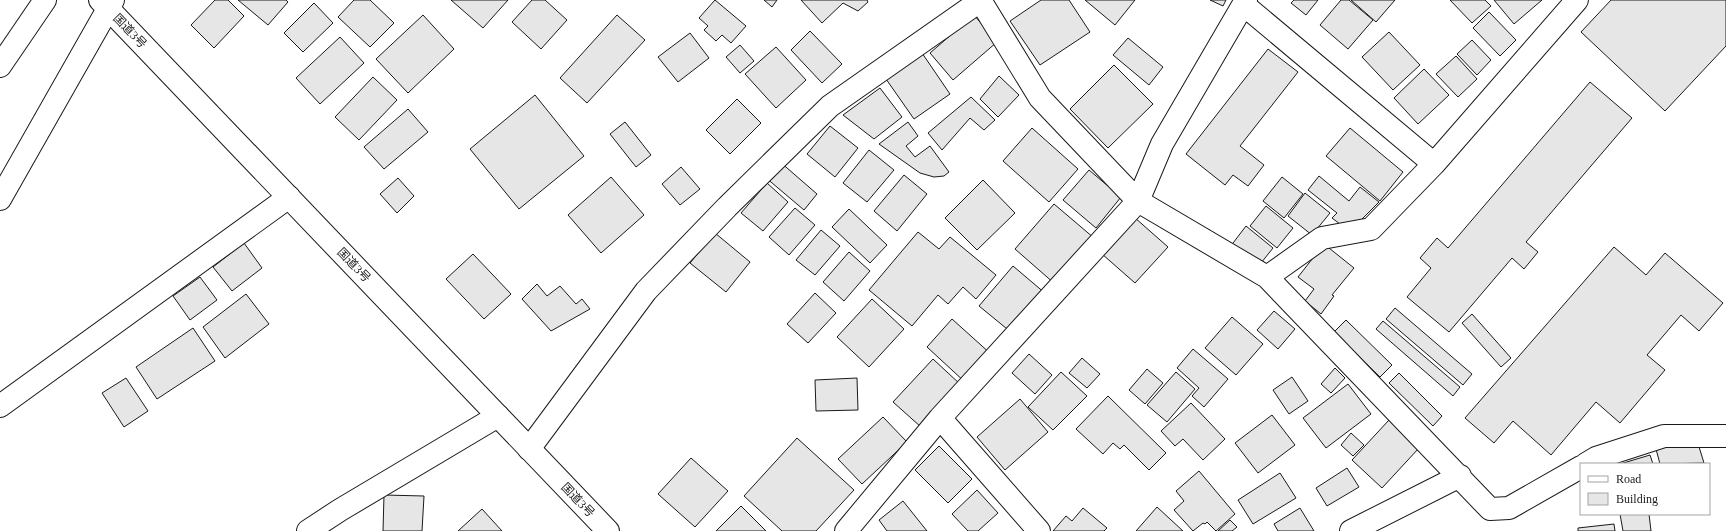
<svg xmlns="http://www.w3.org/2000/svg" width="1726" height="531" viewBox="0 0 1726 531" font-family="'Times New Roman','Noto Sans JP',serif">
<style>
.building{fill:#e6e6e6;stroke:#1a1a1a}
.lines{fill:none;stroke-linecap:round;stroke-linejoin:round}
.minor-casing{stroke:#1a1a1a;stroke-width:24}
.trunk-casing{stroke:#1a1a1a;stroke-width:24}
.minor{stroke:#fff;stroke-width:22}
.trunk{stroke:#fff;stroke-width:22}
.labels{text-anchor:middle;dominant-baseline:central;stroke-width:3;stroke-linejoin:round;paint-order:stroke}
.street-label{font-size:12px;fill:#1a1a1a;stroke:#fff}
</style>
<rect width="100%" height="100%" fill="#fff"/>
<path class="building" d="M 215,0 L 228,0 L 244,16 L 214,48 L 191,25 Z
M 238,0 L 286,0 L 288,2 L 268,25 Z
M 354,0 L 370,0 L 394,23 L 370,47 L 338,17 Z
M 451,0 L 508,0 L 483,28 Z
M 532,0 L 545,0 L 567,20 L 541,49 L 512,22 Z
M 715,0 L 746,26 L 731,43 L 722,35 L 716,41 L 704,30 L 708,26 L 699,18 Z
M 764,0 L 777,0 L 772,7 Z
M 801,0 L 867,0 L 868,2 L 858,11 L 843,3 L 822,23 Z
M 1041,0 L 1069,0 L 1090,32 L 1040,65 L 1010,21 Z
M 1085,0 L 1135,0 L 1115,25 Z
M 1210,0 L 1226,0 L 1223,6 Z
M 1294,0 L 1318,0 L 1306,15 L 1291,3 Z
M 1341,0 L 1349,0 L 1373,20 L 1348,49 L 1320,25 Z
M 1351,0 L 1395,0 L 1376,22 Z
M 1450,0 L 1485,0 L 1491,6 L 1472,23 Z
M 1494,0 L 1542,0 L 1514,24 Z
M 1611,0 L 1726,0 L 1726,46 L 1665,111 L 1581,32 Z
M 314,3 L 333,23 L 303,52 L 284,33 Z
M 1489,12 L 1516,40 L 1500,56 L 1473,28 Z
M 423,15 L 454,49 L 408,93 L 376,59 Z
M 617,15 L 645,40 L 587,103 L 560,78 Z
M 974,15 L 997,42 L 953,80 L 930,53 Z
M 810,31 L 842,64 L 822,83 L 791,50 Z
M 1389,32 L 1420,65 L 1393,90 L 1362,57 Z
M 690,33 L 709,58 L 678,82 L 658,57 Z
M 340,37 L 364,63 L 320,104 L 296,78 Z
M 1128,38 L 1163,67 L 1149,85 L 1113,55 Z
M 1472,40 L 1491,60 L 1477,75 L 1457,54 Z
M 740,45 L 754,61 L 740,73 L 726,57 Z
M 776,47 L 806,80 L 776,108 L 745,74 Z
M 1268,49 L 1298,72 L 1240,146 L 1264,165 L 1248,186 L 1233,175 L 1225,185 L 1186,154 Z
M 922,53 L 950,94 L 914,119 L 886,79 Z
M 1456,56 L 1477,79 L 1458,97 L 1436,74 Z
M 1114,65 L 1153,104 L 1108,148 L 1070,109 Z
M 1424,69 L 1449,95 L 1418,124 L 1394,98 Z
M 999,76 L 1019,95 L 998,117 L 980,99 Z
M 373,77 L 397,100 L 359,140 L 335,117 Z
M 1590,82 L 1632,118 L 1526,242 L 1538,252 L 1524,269 L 1512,258 L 1449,332 L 1407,297 L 1431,268 L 1420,258 L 1437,238 L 1448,248 Z
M 880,88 L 902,117 L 874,139 L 843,115 Z
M 535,95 L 584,156 L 519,209 L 470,149 Z
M 971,97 L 995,120 L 984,130 L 970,118 L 942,150 L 928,133 Z
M 737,99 L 761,123 L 730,154 L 706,130 Z
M 408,109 L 428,132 L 384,169 L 364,147 Z
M 625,122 L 651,155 L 636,167 L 610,134 Z
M 908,122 L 918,136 L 906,146 L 915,157 L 930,146 L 949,172 L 944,176 L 934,177 L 920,173 L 879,144 Z
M 830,126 L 858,148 L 835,177 L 807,154 Z
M 1032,128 L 1078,169 L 1049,202 L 1003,161 Z
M 1350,128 L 1403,172 L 1380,201 L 1326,156 Z
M 869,150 L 894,170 L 867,202 L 843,183 Z
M 779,161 L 817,194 L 804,210 L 765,177 Z
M 681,167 L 700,189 L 680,205 L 662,184 Z
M 1089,170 L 1121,197 L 1096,228 L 1063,200 Z
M 904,175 L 927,194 L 897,231 L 874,211 Z
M 1319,176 L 1349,201 L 1360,187 L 1379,202 L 1360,221 L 1340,224 L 1332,218 L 1337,213 L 1308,190 Z
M 611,177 L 644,215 L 601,253 L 568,215 Z
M 1282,177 L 1303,194 L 1284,218 L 1263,201 Z
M 398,178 L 414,196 L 397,213 L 380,194 Z
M 983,180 L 1015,213 L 977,250 L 945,218 Z
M 767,183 L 788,202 L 763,231 L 741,213 Z
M 1305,193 L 1330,213 L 1312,235 L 1288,216 Z
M 1054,204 L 1094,238 L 1055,284 L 1015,249 Z
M 1266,206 L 1293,228 L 1277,248 L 1250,226 Z
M 795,208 L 815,225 L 789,255 L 769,237 Z
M 849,209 L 887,245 L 870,263 L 832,227 Z
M 1134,217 L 1168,247 L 1135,283 L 1102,254 Z
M 1246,226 L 1273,248 L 1257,268 L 1230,247 Z
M 821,230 L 840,246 L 815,275 L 796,260 Z
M 918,232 L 939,249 L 950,237 L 996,275 L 976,299 L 963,287 L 948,304 L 938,295 L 912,326 L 869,290 Z
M 715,233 L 750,262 L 726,292 L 690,263 Z
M 244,243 L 262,268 L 232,291 L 213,267 Z
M 1324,244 L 1354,268 L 1332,295 L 1334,296 L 1321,314 L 1305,301 L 1314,289 L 1298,277 Z
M 1614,247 L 1646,275 L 1665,253 L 1723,303 L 1699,331 L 1681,315 L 1647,355 L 1665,370 L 1620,423 L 1596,402 L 1551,455 L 1513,421 L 1494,443 L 1465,418 Z
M 849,252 L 870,271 L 844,301 L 823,282 Z
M 473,254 L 511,294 L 484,319 L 446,279 Z
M 1013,266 L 1046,294 L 1012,333 L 979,306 Z
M 200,277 L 217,300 L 190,320 L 173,296 Z
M 537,284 L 547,296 L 560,286 L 576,304 L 582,299 L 590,309 L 551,331 L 522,299 Z
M 815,293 L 836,313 L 808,343 L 787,324 Z
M 246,294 L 269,324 L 225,358 L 203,327 Z
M 872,299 L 904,329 L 869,367 L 837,337 Z
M 1395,308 L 1472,374 L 1463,385 L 1386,319 Z
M 1274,311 L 1295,329 L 1278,349 L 1257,330 Z
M 1472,314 L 1511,358 L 1501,367 L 1462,323 Z
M 1232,317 L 1263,344 L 1236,375 L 1205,348 Z
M 952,319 L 992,355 L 966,383 L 927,347 Z
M 1346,320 L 1392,365 L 1380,377 L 1334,332 Z
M 1383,321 L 1460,387 L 1453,396 L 1376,329 Z
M 193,328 L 215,361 L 157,399 L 136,367 Z
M 1193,349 L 1228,379 L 1204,407 L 1192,396 L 1199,388 L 1177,368 Z
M 1029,354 L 1052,375 L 1035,394 L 1012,373 Z
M 1082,358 L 1100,374 L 1087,388 L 1069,373 Z
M 933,359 L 961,385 L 921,427 L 893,402 Z
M 1335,368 L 1345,378 L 1331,393 L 1321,384 Z
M 1147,369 L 1163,383 L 1145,404 L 1129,390 Z
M 1061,372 L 1087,396 L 1053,430 L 1028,407 Z
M 1176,372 L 1195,389 L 1167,422 L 1147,405 Z
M 1399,373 L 1442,416 L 1433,426 L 1389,383 Z
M 1292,377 L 1308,401 L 1289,414 L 1273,390 Z
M 126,378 L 148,411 L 124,427 L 102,393 Z
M 857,378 L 858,410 L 816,411 L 815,380 Z
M 1348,384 L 1371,414 L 1326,448 L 1303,418 Z
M 1108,396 L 1166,453 L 1149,470 L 1124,445 L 1120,449 L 1113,443 L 1103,454 L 1076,429 Z
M 1020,399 L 1048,432 L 1005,470 L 977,437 Z
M 1191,403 L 1225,439 L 1203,460 L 1183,439 L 1175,446 L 1161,431 Z
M 1272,415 L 1295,445 L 1258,473 L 1235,443 Z
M 883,417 L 907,442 L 862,484 L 838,459 Z
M 1389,420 L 1419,448 L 1382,488 L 1352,460 Z
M 1351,433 L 1364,445 L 1353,456 L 1341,445 Z
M 1696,437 L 1704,463 L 1660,464 L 1656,449 Z
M 797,438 L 854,490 L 816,531 L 782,531 L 744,496 Z
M 939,446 L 972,479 L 948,503 L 915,470 Z
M 1650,455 L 1653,464 L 1620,464 Z
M 691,458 L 728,491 L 695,527 L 658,494 Z
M 1347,468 L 1359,487 L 1327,506 L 1316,488 Z
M 1199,471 L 1235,514 L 1216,531 L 1207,522 L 1205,524 L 1203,523 L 1193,531 L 1174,510 L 1184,501 L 1176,491 Z
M 1280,473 L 1296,498 L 1253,524 L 1238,500 Z
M 977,490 L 998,513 L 978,531 L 968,531 L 952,514 Z
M 384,495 L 424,496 L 422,531 L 383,531 Z
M 903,501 L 927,531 L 887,531 L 879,520 Z
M 741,506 L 766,531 L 716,531 Z
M 1157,507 L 1183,531 L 1136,531 Z
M 1083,508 L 1107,528 L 1104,531 L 1053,531 L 1066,516 L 1072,521 Z
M 1300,508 L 1314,531 L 1278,531 L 1274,524 Z
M 482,509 L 502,531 L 458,531 Z
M 1620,514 L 1649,514 L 1651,531 L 1623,531 Z
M 1230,520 L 1237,527 L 1232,531 L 1218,531 Z
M 1614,524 L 1615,531 L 1578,531 L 1578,528 Z"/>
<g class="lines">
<g class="minor-casing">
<path id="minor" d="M 980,0 L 1040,98 L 1138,201 L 1267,277 L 1490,509 L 1509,508 L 1581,467
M 1244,5 L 1434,164
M 0,66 L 45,0
M 0,199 L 113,0
M 1267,277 L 1322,238 L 1371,229 L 1434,164 L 1577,0
M 0,406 L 289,197
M 940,418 L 1039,531
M 529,449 L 646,291 L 727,207 L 830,106 L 980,1
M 1586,464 L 1596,458 L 1664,436 L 1726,436
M 308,531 L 340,510 L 498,416
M 846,531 L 940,418 L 1138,201 L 1162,144 L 1246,0
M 1351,531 L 1460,476"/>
</g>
<g class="trunk-casing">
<path id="trunk" d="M 100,0 L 608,531"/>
</g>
<use href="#minor" class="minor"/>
<use href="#trunk" class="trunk"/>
</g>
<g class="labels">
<g class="street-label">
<text transform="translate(130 31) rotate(46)">国道3号</text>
<text transform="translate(354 265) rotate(46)">国道3号</text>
<text transform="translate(578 500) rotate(46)">国道3号</text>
</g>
</g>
<rect x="1580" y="463" width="130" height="52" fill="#ffffff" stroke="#a3a3a3"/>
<rect x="1588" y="476" width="20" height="6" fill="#ffffff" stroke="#a3a3a3"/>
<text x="1616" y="483" font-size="12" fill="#1a1a1a">Road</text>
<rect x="1588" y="493" width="20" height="12" fill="#e6e6e6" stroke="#a3a3a3"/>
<text x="1616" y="503" font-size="12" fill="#1a1a1a">Building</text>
</svg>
